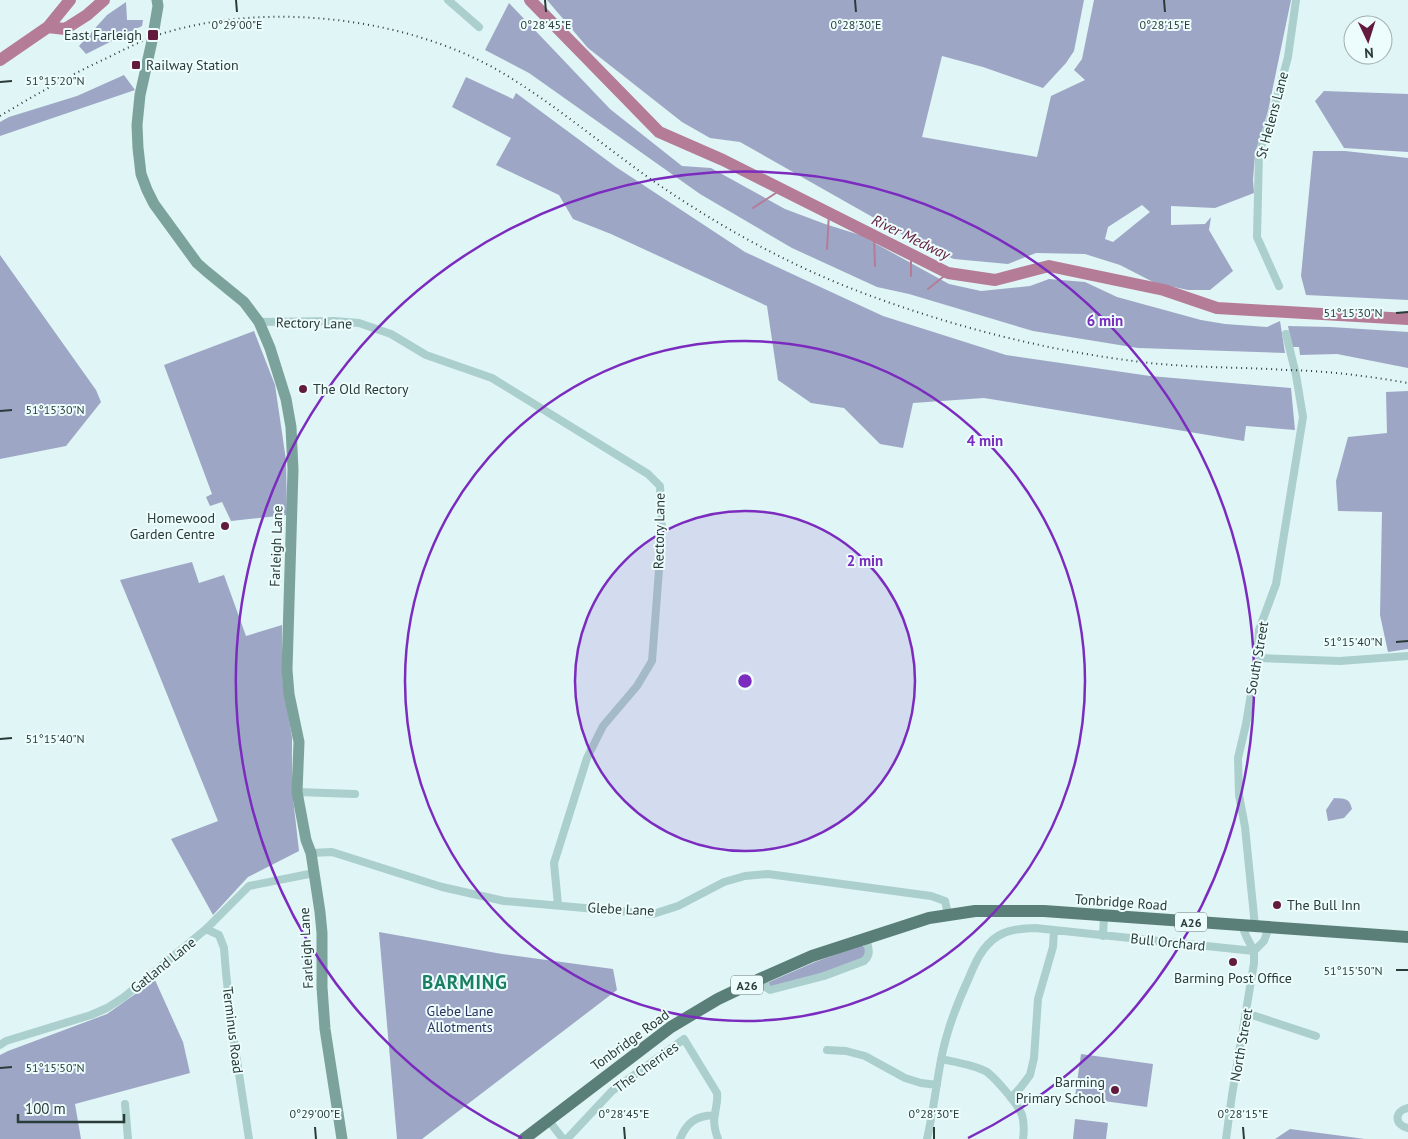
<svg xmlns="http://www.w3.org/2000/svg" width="1408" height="1139" viewBox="0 0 1408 1139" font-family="'PT Sans',sans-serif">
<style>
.green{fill:#9ea6c6;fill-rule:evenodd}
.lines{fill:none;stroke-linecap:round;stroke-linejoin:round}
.stream{stroke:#b57c98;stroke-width:2}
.river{stroke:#b57c98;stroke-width:12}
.street{stroke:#aacfcc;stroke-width:8}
.secondary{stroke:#7ba39c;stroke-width:11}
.primary{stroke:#5a7f78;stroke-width:12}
.rail{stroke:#2a3c38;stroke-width:2;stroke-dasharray:1 4;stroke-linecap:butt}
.ticks{fill:none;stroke:#2a3c38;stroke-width:2}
.ring{fill:none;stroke:#7b2cbf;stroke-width:2.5}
.poi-dot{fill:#621b3c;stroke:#edfcfc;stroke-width:2}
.labels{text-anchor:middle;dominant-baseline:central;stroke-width:4;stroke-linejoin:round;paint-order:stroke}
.shield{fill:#edfcfc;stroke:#647673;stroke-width:1}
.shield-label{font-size:12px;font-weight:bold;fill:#2a3c38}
.poi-label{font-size:14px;fill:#2a3c38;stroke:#edfcfc;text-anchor:end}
.street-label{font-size:14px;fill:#2a3c38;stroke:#edfcfc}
.park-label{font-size:14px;fill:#2b335d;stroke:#edfcfc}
.water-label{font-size:15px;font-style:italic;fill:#621b3c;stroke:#edfcfc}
.district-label{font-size:19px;font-weight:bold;letter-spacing:1px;fill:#1a7f62;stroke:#edfcfc}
.ticks-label{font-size:12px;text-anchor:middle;fill:#2a3c38;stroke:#edfcfc;stroke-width:4;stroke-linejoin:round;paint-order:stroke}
.centre{fill:#7b2cbf;stroke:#edfcfc;stroke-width:2.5}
.ring-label{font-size:15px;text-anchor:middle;font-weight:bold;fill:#7b2cbf;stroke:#edfcfc;stroke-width:4;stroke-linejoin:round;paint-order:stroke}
</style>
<rect width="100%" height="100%" fill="#e0f5f5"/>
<path class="green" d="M 547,0 L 1084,0 L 1074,51 L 1066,63 L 1043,88 L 983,67 L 942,56 L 922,137 L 1037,157 L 1051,96 L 1085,80 L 1074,70 L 1082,59 L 1094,0 L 1291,0 L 1268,111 L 1255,154 L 1253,180 L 1254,193 L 1215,208 L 1171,206 L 1171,225 L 1205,224 L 1211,217 L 1209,230 L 1233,271 L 1210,290 L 1188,290 L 1155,283 L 1120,265 L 1085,254 L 1036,253 L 1008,264 L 954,259 L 910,242 L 899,232 L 740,142 L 710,138 L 682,122 L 588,48 ZM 1142,205 L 1150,212 L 1113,242 L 1105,239 L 1108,227 Z
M 126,2 L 127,20 L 143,20 L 142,26 L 86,54 L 79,46 L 107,15 Z
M 509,3 L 610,109 L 682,166 L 711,168 L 785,209 L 825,224 L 860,235 L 949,284 L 981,291 L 1030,286 L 1049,279 L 1085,282 L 1117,297 L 1201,320 L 1225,324 L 1267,327 L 1280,321 L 1285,353 L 1138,348 L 1033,331 L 909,294 L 877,287 L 792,248 L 700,194 L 529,73 L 485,50 Z
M 124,75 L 135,90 L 0,136 L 0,122 L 9,117 L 77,96 Z
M 466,77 L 513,99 L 516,93 L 616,167 L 745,252 L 883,316 L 1006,355 L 1150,376 L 1291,388 L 1295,430 L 1246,426 L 1244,441 L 984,398 L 913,403 L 903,448 L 880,444 L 844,408 L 811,403 L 778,380 L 767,306 L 611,234 L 573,219 L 559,195 L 496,165 L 511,138 L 452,107 Z
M 1324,91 L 1408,94 L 1408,152 L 1344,148 L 1315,101 Z
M 1313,151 L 1345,151 L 1408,158 L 1408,300 L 1306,295 L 1301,276 Z
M 0,255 L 96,390 L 101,402 L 66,446 L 0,459 Z
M 1288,326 L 1331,327 L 1408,332 L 1408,368 L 1337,354 L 1300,355 L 1299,347 L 1292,347 Z
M 254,331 L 275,385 L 286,460 L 287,515 L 231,521 L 222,502 L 210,506 L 206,497 L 212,494 L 164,365 Z
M 1408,391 L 1408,649 L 1388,652 L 1380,615 L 1382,512 L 1338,511 L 1336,481 L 1348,437 L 1387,433 L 1386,392 Z
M 192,562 L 199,583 L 224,575 L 246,636 L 282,625 L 282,677 L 292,737 L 292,789 L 299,851 L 248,877 L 213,915 L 171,839 L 218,821 L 154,662 L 120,580 Z
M 1334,798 C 1344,799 1349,797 1352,809 L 1344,818 L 1328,821 L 1326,810 Z
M 379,932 L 502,954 L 613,969 L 617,990 L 422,1139 L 397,1139 Z
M 862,945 L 866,949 L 865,957 L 829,971 L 771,987 L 768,984 L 769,982 L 815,962 Z
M 155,980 L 183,1042 L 190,1073 L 75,1104 L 81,1139 L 0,1139 L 0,1055 L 8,1051 L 107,1014 Z
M 1081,1054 L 1153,1064 L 1147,1107 L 1075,1097 Z
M 1075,1119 L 1108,1123 L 1106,1139 L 1073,1139 Z
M 1290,1129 L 1365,1139 L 1275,1139 Z"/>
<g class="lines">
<path class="stream" d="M 753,208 L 782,189
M 874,235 L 875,266
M 827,249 L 829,213
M 911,276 L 911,254
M 928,289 L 948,273"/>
<path class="river" d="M 530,0 L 659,132 L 723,160 L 948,273 L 995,280 L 1049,266 L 1164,290 L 1217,308 L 1408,319
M 48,27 L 65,29 L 87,15 L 104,0
M 0,60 L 48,27 L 70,0"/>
<path class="street" d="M 448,0 L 479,27
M 1279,286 L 1257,237 L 1259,153 L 1277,98 L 1288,57 L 1296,0
M 259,322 L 334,321 L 359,323 L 391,334 L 426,355 L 492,378 L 648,474 L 660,486 L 662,531 L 652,661 L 637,686 L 603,726 L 587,758 L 554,863 L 558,905
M 1257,658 L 1340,661 L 1408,656
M 297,792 L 355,794
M 311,853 L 332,852 L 442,887 L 504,901 L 653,914 L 678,906 L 724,882 L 745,876 L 768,874 L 931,896 L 945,901 L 948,914
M 1255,926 L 1245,827 L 1239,795 L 1238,758 L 1246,724 L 1257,658 L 1259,630 L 1276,584 L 1303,417 L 1296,375 L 1286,334
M 206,929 L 219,935 L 224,948 L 226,973 L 232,1028 L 249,1139
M 1103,936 L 1104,915
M 1254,951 L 1264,941 L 1269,927
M 762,978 L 767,988 L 770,990 L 824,976 L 864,961 C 872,954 868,947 866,938
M 1246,1013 L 1316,1036
M 0,1045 L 6,1041 L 91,1015 L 107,1008 L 124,997 L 206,929 L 249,886 L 314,873
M 827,1050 L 846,1051 L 865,1056 L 905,1078 L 921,1083 L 937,1085
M 941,1059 C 955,1062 975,1065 987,1072 C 996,1079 1018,1104 1022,1115 C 1024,1122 1024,1132 1023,1139
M 1011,1098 L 1021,1087 L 1030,1075 L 1034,1058 L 1038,999 L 1053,947 L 1054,930
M 125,1104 L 128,1139
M 1408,1108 C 1394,1111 1394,1125 1408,1128
M 549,1121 L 563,1139
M 567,1139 L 612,1091 L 684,1039 L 717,1093 C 718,1101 716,1106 715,1114 C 713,1122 715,1131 718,1139
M 680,1139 C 687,1122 696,1116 714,1115
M 927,1139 C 933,1113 936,1086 941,1060 C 946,1032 956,1006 968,980 C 975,963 982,946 998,936 C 1009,929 1021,929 1035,928 L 1254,951
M 1226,1139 L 1232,1095 L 1254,963 L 1254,951 L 1247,938 L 1242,926"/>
<path class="secondary" d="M 157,0 L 158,6 L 152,41 L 140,95 L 137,125 L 138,148 L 141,174 L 147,190 L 154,204 L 197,263 L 206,271 L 244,302 L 259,322 L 270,348 L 286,399 L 291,427 L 293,470 L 287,670 L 289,694 L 299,742 L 297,792 L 306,840 L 311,853 L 320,912 L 322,933 L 322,987 L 325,1029 L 342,1139"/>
<path class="primary" d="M 524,1139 L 671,1027 L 718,999 L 762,978 L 812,956 L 929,918 L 975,911 L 1044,911 L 1408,937"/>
<path class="rail" d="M 0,116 C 35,95 70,75 107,58 C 123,50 139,42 155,36 C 261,0 405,16 501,72 C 553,103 600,143 649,178 C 715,224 788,265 863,293 C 956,328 1052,352 1150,363 C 1196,368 1242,367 1287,370 C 1328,371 1368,376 1408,383"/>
</g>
<path class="ticks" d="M 236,0 L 237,12M 545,0 L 546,12M 855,0 L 856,12M 1164,0 L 1165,12M 0,82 L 12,81M 1396,313 L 1408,312M 0,411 L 12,410M 1396,642 L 1408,641M 0,739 L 12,738M 1396,970 L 1408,970M 0,1068 L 12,1067M 315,1127 L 316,1139M 624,1127 L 625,1139M 934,1127 L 934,1139M 1243,1127 L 1244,1139"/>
<circle cx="745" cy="681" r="170" fill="#7b2cbf" fill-opacity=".12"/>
<g class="ring">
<circle cx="745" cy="681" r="170"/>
<circle cx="745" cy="681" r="340"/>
<path d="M522 1138A509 509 0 1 1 968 1138"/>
</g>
<g class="poi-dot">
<rect x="147" y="29" width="12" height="12" rx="2.5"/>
<rect x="131" y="60" width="10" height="10" rx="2.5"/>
<circle cx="303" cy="389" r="5"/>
<circle cx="225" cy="526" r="5"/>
<circle cx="1277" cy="905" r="5"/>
<circle cx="1233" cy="962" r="5"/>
<circle cx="1115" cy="1090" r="5"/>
</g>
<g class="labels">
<g class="shield">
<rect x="1175" y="912.5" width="32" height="19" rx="4"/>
<rect x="731" y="975.5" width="32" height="19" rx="4"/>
</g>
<g class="shield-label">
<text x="1191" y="922">A26</text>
<text x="747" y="985">A26</text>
</g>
<g class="poi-label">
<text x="142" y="35">East Farleigh</text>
<text x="146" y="65" text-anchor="start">Railway Station</text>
<text x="313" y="389" text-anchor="start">The Old Rectory</text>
<text x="215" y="518">Homewood<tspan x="215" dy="16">Garden Centre</tspan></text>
<text x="1287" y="905" text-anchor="start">The Bull Inn</text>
<text x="1233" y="978" text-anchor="middle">Barming Post Office</text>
<text x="1105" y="1082">Barming<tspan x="1105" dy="16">Primary School</tspan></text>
</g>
<g class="street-label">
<text transform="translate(1272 115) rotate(-75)">St Helens Lane</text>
<text transform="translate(314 323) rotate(1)">Rectory Lane</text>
<text transform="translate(659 531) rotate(-89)">Rectory Lane</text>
<text transform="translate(276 546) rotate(-88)">Farleigh Lane</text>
<text transform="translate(1257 658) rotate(-80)">South Street</text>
<text transform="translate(1121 902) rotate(4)">Tonbridge Road</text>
<text transform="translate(621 909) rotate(3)">Glebe Lane</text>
<text transform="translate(1168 942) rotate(6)">Bull Orchard</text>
<text transform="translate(306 948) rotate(-93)">Farleigh Lane</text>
<text transform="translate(163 965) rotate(-39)">Gatland Lane</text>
<text transform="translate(233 1030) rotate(83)">Terminus Road</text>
<text transform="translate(630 1040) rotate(-36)">Tonbridge Road</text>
<text transform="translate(1241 1045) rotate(-80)">North Street</text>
<text transform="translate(646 1067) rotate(-36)">The Cherries</text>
</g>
<g class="park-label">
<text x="460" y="1011">Glebe Lane<tspan x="460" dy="16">Allotments</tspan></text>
</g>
<g class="water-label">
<text transform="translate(911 237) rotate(26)">River Medway</text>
</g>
<g class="district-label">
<text x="465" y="982">BARMING</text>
</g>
</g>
<g class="ticks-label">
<text x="237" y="29">0°29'00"E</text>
<text x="546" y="29">0°28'45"E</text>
<text x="856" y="29">0°28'30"E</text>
<text x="1165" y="29">0°28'15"E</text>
<text x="55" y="85">51°15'20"N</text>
<text x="1353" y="317">51°15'30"N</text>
<text x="55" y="414">51°15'30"N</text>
<text x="1353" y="646">51°15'40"N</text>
<text x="55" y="743">51°15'40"N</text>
<text x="1353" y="975">51°15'50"N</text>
<text x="55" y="1072">51°15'50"N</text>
<text x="315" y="1118">0°29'00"E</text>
<text x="624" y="1118">0°28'45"E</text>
<text x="934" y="1118">0°28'30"E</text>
<text x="1243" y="1118">0°28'15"E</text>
</g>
<circle cx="745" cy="681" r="8" class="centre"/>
<g class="ring-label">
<text x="1105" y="326">6 min</text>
<text x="985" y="446">4 min</text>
<text x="865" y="566">2 min</text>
</g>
<g transform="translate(1368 40) rotate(176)"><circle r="24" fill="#edfcfc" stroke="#9fafae"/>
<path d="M0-4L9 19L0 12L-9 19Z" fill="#621b3c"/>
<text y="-8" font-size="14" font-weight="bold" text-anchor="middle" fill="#2a3c38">N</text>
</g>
<path d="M18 1114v8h106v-8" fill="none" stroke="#2a3c38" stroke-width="2.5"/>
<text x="25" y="1114" font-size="15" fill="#2a3c38" stroke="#edfcfc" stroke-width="4" paint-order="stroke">100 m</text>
</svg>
